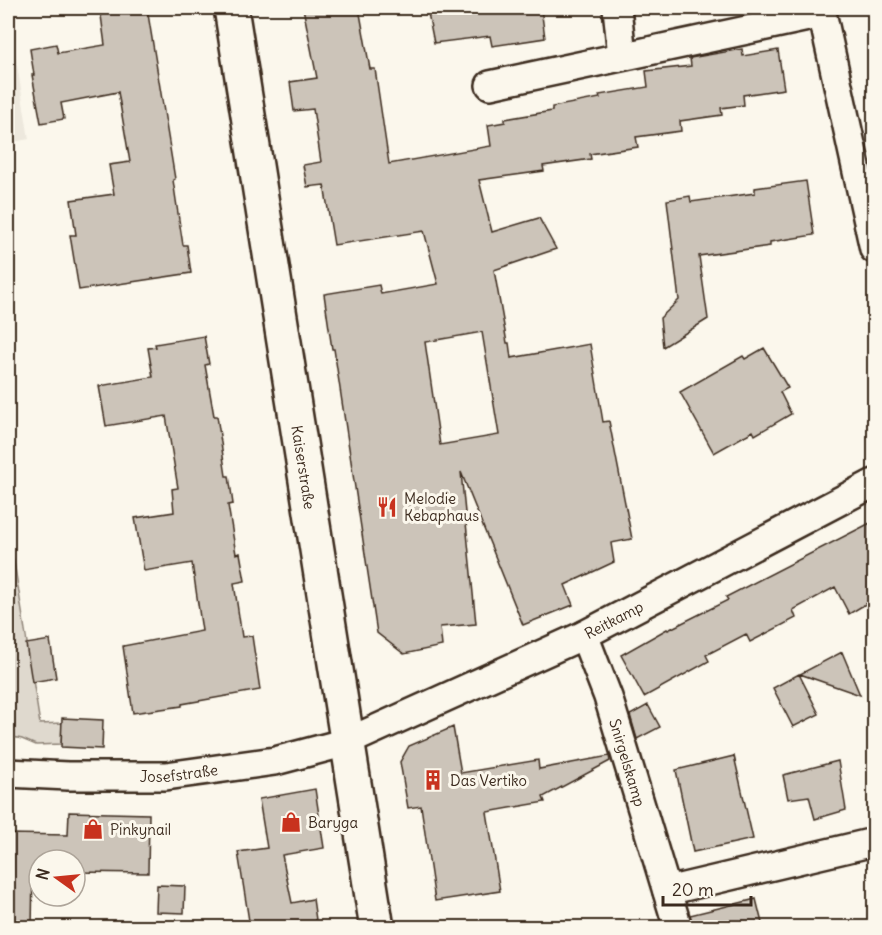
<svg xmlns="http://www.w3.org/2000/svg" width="882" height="935" viewBox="0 0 882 935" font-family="Delius,sans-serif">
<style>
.built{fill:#ede8dd}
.green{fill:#dfd9ce;stroke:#8d8276;stroke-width:1.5}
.building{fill:#ccc4b9;stroke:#3b2a1e;stroke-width:1.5;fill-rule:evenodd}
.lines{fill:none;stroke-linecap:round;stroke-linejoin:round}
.street-casing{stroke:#3b2a1e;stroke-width:32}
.secondary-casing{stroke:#3b2a1e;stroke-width:38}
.street{stroke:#fbf7ec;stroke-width:27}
.secondary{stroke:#fbf7ec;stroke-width:33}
.labels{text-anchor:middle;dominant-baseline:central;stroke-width:6;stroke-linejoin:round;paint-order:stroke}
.street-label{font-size:15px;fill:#3b2a1e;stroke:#fbf7ec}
.poi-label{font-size:15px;fill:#3b2a1e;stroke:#fbf7ec;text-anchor:start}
</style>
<rect width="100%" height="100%" fill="#fbf7ec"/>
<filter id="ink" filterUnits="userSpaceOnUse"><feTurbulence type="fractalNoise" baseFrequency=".0167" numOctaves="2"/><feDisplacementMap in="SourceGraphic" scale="12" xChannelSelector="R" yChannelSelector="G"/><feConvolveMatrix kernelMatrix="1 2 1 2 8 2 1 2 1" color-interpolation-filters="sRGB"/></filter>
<g filter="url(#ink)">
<path class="built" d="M 8,9 L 29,139 L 8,143 Z"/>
<path class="green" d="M 8,524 L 40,724 L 62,723 L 61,744 L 36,745 L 22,739 L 8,736 Z"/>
<path class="building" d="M 100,8 L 147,8 L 175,179 L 173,180 L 177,207 L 183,245 L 187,245 L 191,273 L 79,290 L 70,235 L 76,235 L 71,200 L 114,194 L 109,165 L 130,162 L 118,92 L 61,103 L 64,119 L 41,123 L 32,75 L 34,75 L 30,49 L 56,44 L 58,53 L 105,45 Z
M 303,8 L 359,8 L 370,69 L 375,69 L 389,164 L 491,146 L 488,125 L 505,122 L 505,119 L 552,111 L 552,107 L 600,98 L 599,95 L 648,87 L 646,71 L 691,66 L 690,58 L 742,49 L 743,56 L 778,50 L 784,89 L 743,95 L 744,105 L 721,108 L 722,115 L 680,121 L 681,131 L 636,137 L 638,147 L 590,154 L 591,159 L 543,166 L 544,171 L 479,180 L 492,232 L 539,218 L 556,249 L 494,270 L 507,343 L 509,343 L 511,358 L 590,344 L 603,422 L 609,421 L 632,539 L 611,543 L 614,562 L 565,585 L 573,605 L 523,625 L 461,472 L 476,624 L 440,627 L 442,646 L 404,654 L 377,633 L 334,349 L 332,349 L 324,294 L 379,285 L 381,294 L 438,284 L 424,231 L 334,245 L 324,185 L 307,187 L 303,165 L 321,162 L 313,109 L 294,111 L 290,82 L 317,78 ZM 482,332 L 499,435 L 440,445 L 425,342 Z
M 427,8 L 541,8 L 545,38 L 492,46 L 490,36 L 434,43 Z
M 806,181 L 814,235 L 770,242 L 770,246 L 699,256 L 708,319 L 663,347 L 660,318 L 679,300 L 667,200 L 690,196 L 691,202 L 755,193 L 755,188 Z
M 204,336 L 209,364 L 205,365 L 214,416 L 217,416 L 226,476 L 229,476 L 233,504 L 228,505 L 236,554 L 240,553 L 245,581 L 234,583 L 242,637 L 252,636 L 260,690 L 204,700 L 182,704 L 182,706 L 133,713 L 123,646 L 202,631 L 192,563 L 144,571 L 135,518 L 174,512 L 172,489 L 178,488 L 166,416 L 106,426 L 99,386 L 153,377 L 148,348 L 156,347 L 155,344 Z
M 764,348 L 788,388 L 780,392 L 791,414 L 755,435 L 753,431 L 714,453 L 680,392 L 743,356 L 745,359 Z
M 874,521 L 874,599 L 849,614 L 835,587 L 793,610 L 796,618 L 750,642 L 746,634 L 706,655 L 709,661 L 644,697 L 621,655 L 667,629 L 668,630 L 728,600 L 726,597 Z
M 50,640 L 56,678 L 32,682 L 26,644 Z
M 842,652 L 860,695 L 800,674 Z
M 799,674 L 819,714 L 793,727 L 773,688 Z
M 648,705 L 660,727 L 637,739 L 630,715 Z
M 62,718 L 103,720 L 102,749 L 61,747 Z
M 453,727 L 461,773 L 538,760 L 539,769 L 609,756 L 610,761 L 543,797 L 545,802 L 487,812 L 500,891 L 435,901 L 421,806 L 408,808 L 400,762 L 409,746 Z
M 734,756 L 753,839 L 693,852 L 676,770 Z
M 838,761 L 846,810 L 815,819 L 809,796 L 788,799 L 783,775 Z
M 315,789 L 324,848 L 282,855 L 292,903 L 313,899 L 317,927 L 250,927 L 238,852 L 267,848 L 259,799 Z
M 69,812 L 149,814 L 148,873 L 75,872 L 75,860 L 39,860 L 39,871 L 33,871 L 32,927 L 8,927 L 8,834 L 68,835 Z
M 157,885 L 185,886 L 184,913 L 156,912 Z
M 756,899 L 763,927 L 693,927 L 690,915 Z"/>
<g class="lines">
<g class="street-casing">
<g id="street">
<path d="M 617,8 L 622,56"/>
<path d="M 821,8 L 874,249"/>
<path d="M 490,85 L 822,14"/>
<path id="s1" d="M 584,635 L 608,697 L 678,928"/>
<path id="s2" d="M 8,773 L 68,776 L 166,776 L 275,761 L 347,742 L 584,635 L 874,483"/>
<path d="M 667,891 L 874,842"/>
</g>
</g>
<g class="secondary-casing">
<g id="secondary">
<path id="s3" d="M 231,8 L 377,928"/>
</g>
</g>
<use href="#street" class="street"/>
<use href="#secondary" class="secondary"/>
</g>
</g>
<defs>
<g id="restaurant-bare" transform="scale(1.62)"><path d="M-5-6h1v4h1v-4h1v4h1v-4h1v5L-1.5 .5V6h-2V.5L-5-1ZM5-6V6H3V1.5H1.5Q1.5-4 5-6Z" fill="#c8321e" stroke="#fbf7ec" stroke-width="2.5" paint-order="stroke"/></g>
<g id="building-bare" transform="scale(1.62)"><path d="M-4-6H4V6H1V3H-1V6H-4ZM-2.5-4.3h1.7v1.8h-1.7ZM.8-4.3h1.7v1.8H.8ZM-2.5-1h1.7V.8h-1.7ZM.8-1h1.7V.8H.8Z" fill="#c8321e" stroke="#fbf7ec" stroke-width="2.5" paint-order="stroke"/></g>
<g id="shop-bare" transform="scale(1.62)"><path d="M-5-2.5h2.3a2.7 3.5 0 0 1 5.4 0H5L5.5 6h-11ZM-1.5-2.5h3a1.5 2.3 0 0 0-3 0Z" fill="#c8321e" stroke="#fbf7ec" stroke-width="2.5" paint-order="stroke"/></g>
</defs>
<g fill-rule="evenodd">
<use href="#restaurant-bare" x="387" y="507"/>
<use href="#building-bare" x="433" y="780"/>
<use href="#shop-bare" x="291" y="822"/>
<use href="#shop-bare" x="93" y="829"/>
</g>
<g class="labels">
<g class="street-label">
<text stroke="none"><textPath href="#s3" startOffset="465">Kaiserstraße</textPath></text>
<text stroke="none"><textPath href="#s2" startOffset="636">Reitkamp</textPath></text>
<text stroke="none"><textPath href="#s1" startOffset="135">Snirgelskamp</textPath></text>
<text stroke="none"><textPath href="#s2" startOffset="171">Josefstraße</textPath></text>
</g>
<g class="poi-label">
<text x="404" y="498">Melodie<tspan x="404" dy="17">Kebaphaus</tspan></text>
<text x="450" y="780">Das Vertiko</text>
<text x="308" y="822">Baryga</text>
<text x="110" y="829">Pinkynail</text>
</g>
</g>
<rect width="882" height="935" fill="none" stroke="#fbf7ec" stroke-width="30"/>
<rect x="15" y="15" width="852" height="905" fill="none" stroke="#3b2a1e" stroke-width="2" filter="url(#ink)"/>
<g transform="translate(57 878) rotate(285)"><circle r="28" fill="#fbf7ec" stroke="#aea59a" stroke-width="1.5"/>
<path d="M0-4.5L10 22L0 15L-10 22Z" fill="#c8321e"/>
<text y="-9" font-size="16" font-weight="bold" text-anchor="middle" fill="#3b2a1e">N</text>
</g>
<path d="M663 896v9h88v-9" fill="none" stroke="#3b2a1e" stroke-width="3"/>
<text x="672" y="896" font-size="18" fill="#3b2a1e" stroke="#fbf7ec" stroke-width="4.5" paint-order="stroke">20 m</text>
</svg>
